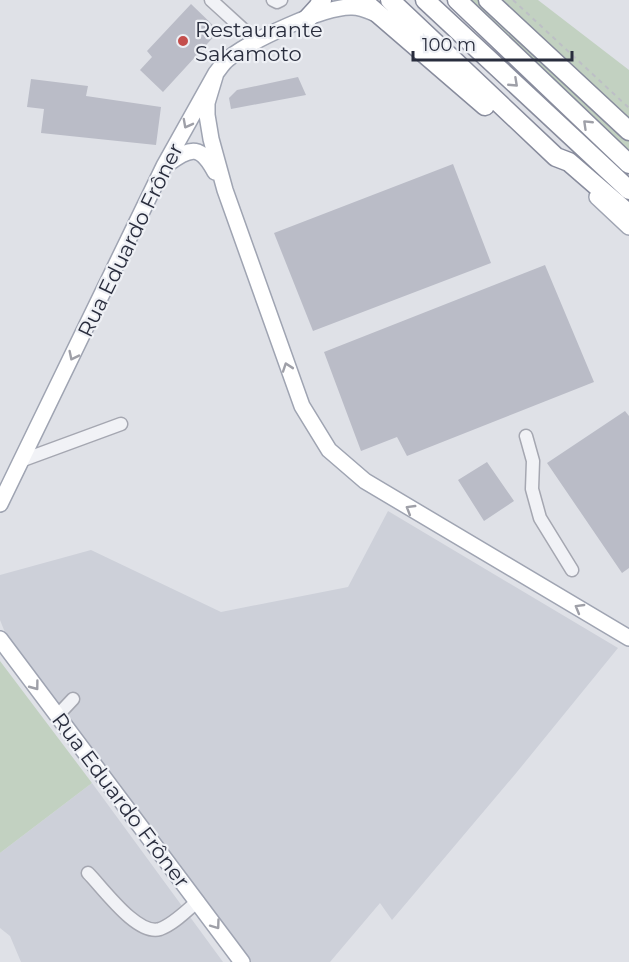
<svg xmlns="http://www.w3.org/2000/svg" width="629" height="962" viewBox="0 0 629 962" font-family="Montserrat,sans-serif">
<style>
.built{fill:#cdd0d9}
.green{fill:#c2d1c1}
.building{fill:#babcc7}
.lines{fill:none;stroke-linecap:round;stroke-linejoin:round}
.minor-casing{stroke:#a5a7b1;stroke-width:15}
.major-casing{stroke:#9fa4b2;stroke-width:18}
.highway-casing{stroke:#888c9d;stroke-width:21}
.path{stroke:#bdbfc6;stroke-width:2;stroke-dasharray:4.5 4.5;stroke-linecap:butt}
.minor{stroke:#f1f2f6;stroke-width:12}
.major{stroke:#fff;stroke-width:15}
.highway{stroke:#fff;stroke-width:18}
.oneway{stroke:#9fa0a8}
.poi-dot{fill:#c44e4c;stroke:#eef0f5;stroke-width:2}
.labels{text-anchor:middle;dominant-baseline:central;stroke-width:4.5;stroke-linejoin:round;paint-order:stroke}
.poi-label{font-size:21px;fill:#292d3d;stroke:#eef0f5;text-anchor:start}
.street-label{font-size:21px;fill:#292d3d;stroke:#eef0f5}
</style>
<rect width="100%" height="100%" fill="#dfe1e7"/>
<path class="built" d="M 388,511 L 618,648 L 517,772 L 392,920 L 380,903 L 330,962 L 249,962 L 4,630 L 0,620 L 0,575 L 91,550 L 221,612 L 348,587 Z
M 92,783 L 223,962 L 21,962 L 10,936 L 0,928 L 0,853 Z"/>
<path class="green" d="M 467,0 L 538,0 L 629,70 L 629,153 Z
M 0,661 L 92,783 L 0,853 Z"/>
<path class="building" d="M 191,4 L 219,31 L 163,92 L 140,70 L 152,57 L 147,51 Z
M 298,77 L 306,95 L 231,109 L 229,98 L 237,90 Z
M 31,79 L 88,86 L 86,96 L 161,107 L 156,145 L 41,133 L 44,109 L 27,107 Z
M 453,164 L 491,263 L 313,331 L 274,233 Z
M 545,265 L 594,382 L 407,456 L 397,437 L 361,451 L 324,352 Z
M 625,411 L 629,416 L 629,568 L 622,573 L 547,463 Z
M 487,462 L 514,501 L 484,521 L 458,480 Z"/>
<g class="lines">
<g class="minor-casing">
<path id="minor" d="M 211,0 L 256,41
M 273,0 L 277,2 L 281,0
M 526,436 L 533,461 L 532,489 L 540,518 L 572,570
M 23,460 L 121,424
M 57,716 L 73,699
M 88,873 C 103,888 137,936 160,929 C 174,924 187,910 198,901"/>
</g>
<g class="major-casing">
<path id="major" d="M 216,73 L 207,103 L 207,115 L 211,139 L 225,190 L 302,406 L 329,450 L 365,481 L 629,638
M 169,163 C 192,146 201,146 215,172
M 597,197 L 629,227
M 0,504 L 164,166 L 216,73 C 220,68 223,63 228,59 C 250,41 324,6 352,7 C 360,7 367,10 374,13
M 0,639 L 242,962"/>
</g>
<g class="highway-casing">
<path id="highway" d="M 362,0 L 485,106
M 390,0 L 556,157 L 569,162 L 629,214
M 425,0 L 629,190
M 457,0 L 629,164
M 488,0 L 629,131
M 307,19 L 318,7 L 322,0"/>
</g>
<path class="path" d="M 513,0 L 629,108"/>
<use href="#minor" class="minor"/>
<use href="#major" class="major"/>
<use href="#highway" class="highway"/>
</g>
<defs><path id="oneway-chevron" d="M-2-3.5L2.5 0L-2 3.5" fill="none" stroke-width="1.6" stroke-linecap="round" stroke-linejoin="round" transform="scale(1.5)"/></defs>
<g class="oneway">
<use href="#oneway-chevron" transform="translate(514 83) rotate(43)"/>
<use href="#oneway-chevron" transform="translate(187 124) rotate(118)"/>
<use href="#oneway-chevron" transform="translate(587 124) rotate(-136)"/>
<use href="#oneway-chevron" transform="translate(73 356) rotate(116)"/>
<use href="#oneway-chevron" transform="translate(287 367) rotate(-109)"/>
<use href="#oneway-chevron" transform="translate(410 509) rotate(-149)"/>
<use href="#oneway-chevron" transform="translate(579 608) rotate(-150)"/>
<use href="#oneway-chevron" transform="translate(35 686) rotate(53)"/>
<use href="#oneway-chevron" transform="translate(216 925) rotate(54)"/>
</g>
<circle class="poi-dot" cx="183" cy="41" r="6"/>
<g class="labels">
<g class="poi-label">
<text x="195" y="29">Restaurante<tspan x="195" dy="24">Sakamoto</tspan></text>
</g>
<g class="street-label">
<text transform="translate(130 240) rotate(-64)">Rua Eduardo Frôner</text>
<text transform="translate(121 800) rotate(53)">Rua Eduardo Frôner</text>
</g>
</g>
<path d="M413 51v9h159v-9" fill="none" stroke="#292d3d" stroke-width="3"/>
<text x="422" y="51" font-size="18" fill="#292d3d" stroke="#eef0f5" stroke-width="4.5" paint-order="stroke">100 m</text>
</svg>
